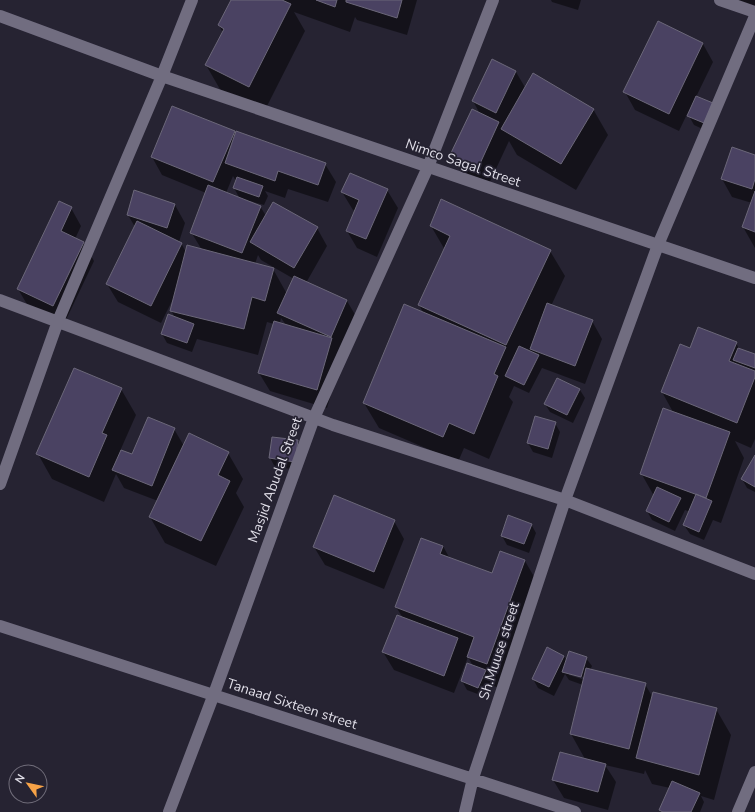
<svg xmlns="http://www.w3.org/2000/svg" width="755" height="812" viewBox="0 0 755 812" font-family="'Nunito Sans',sans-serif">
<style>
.shadow{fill:#0007;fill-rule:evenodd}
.building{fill:#4a4262;stroke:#6b6779}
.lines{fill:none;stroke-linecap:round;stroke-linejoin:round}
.minor{stroke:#716d80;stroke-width:12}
.labels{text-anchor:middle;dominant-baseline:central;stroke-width:3.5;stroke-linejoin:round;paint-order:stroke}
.street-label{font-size:14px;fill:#dfdde7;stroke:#262332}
</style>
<rect width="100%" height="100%" fill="#262332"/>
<path class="shadow" d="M 232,0 L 417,0 L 407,35 L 357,20 L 355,17 L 350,32 L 294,12 L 305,31 L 264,112 L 221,91 L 206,65 L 223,33 L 219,25 Z
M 551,0 L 581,0 L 578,10 L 552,2 Z
M 724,0 L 755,0 L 755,19 Z
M 658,22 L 703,44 L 713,62 L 696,97 L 709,132 L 694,125 L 689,116 L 691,111 L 689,110 L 679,131 L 635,110 L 625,92 Z
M 493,61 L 516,72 L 526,89 L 593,109 L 608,135 L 576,190 L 517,155 L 509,141 L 488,186 L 462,173 L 451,155 L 480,114 L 473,101 Z
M 234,132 L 236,135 L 325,164 L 336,182 L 328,202 L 288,189 L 285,198 L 265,191 L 268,196 L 264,205 L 250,201 L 249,202 L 260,206 L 266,216 L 317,228 L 327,246 L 306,283 L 347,301 L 357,318 L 342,357 L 327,408 L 270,391 L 259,373 L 274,324 L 267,322 L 258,355 L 197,339 L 192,352 L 167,343 L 162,334 L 175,318 L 171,310 L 174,300 L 173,299 L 161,323 L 118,302 L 107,284 L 135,227 L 128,215 L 175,205 L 185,223 L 179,242 L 181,243 L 186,252 L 202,250 L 191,232 L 206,193 L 162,175 L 152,157 ZM 233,176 L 236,181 L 234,188 L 240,199 L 226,193 ZM 258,255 L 261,260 L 294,279 L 287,294 L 273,269 L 255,264 ZM 281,318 L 286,325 L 280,323 Z
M 755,156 L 755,248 L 743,227 L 752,203 L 732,197 L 722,179 Z
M 387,190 L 398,208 L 377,257 L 357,248 L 347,231 L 355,211 L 353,210 L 342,192 Z
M 71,208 L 81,226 L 75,239 L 84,243 L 94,261 L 64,324 L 28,306 L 18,289 Z
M 431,226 L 550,251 L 565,276 L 551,306 L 592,321 L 602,339 L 585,384 L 542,368 L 529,393 L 514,386 L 509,397 L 513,402 L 489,459 L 464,448 L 458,462 L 379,428 L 364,403 L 424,314 L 419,305 L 445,250 Z
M 736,343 L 740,350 L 755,356 L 755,439 L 751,448 L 735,441 L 744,458 L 721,523 L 713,520 L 704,540 L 690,534 L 684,525 L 690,512 L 685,510 L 675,531 L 652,520 L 647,511 L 654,496 L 641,473 L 673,412 L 662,392 L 681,345 L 691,349 Z
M 121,389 L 136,415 L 120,451 L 133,456 L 174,429 L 184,446 L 228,453 L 243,479 L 236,493 L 244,507 L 216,566 L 165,543 L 150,517 L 158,501 L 124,488 L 116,474 L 104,502 L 52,479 L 38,454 Z
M 580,390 L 585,398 L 573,423 L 550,412 L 545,404 Z
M 555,423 L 560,432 L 552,458 L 533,452 L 528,443 Z
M 273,438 L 297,441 L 302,450 L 300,470 L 275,467 L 270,458 Z
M 755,457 L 755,492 L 747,488 L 742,479 Z
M 394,521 L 404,539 L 384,589 L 325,565 L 314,547 Z
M 531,524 L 536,533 L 529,553 L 507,545 L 502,536 Z
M 443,546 L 450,559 L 493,574 L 501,553 L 525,561 L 540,587 L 502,689 L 488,684 L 483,696 L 467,690 L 462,681 L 473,666 L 468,657 L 454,693 L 394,670 L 383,652 L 403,618 L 396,607 Z
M 564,656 L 567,661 L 586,658 L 592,666 L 590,670 L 645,684 L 653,698 L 716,709 L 731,735 L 714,800 L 701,796 L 704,802 L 700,812 L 661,812 L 660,810 L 670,788 L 652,784 L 645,770 L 644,774 L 605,765 L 616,782 L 608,810 L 564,798 L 553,780 L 585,759 L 571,734 L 583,685 L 569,680 L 565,674 L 554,696 L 538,688 L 533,679 ZM 569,673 L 586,678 L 585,680 L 569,675 Z"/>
<path class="building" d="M 231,0 L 282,0 L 291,4 L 249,87 L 205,65 L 224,29 L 218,25 Z
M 316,0 L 337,0 L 335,7 Z
M 346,0 L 402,0 L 397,18 L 346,2 Z
M 658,21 L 703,43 L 669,114 L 623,92 Z
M 492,59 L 516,71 L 496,113 L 472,101 Z
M 533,73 L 594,109 L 561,164 L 501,129 Z
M 696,96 L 713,103 L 704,123 L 687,116 Z
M 172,106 L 235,131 L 213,182 L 151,157 Z
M 472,109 L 499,122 L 478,168 L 450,155 Z
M 236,131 L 326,163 L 318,185 L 278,171 L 275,181 L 225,163 Z
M 732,147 L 755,155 L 755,179 L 752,189 L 721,179 Z
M 350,173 L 388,189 L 366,239 L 346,231 L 359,200 L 341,192 Z
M 237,177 L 263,186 L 259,197 L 233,188 Z
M 208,185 L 261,206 L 242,253 L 190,233 Z
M 134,190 L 175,204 L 167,228 L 127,215 Z
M 755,191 L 755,232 L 742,227 Z
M 441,199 L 551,250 L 506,345 L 418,305 L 450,236 L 430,226 Z
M 59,201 L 72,207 L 61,231 L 84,242 L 53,306 L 17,289 Z
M 273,202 L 318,227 L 294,268 L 250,242 Z
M 137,221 L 182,243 L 151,306 L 106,284 Z
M 187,245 L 274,268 L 265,301 L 252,297 L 244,329 L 170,311 Z
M 294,276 L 347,300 L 331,337 L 277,313 Z
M 547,303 L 593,320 L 575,366 L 530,349 Z
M 404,304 L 506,347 L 494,374 L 498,376 L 474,434 L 449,423 L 443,437 L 363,403 Z
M 168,314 L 194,324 L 187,343 L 161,334 Z
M 274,321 L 332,338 L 317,390 L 258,373 Z
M 698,327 L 737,342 L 729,361 L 755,371 L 755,377 L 737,423 L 661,392 L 680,344 L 690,348 Z
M 519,346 L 539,355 L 524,385 L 505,376 Z
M 738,348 L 755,354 L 755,368 L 733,360 Z
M 74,368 L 122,388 L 102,433 L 107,435 L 89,477 L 36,454 Z
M 557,378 L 580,389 L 567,415 L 544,404 Z
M 663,408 L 730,432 L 706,498 L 640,474 Z
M 535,416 L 556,422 L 548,449 L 527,443 Z
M 148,417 L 175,428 L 152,486 L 112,470 L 121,450 L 132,454 Z
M 189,433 L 229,452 L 218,475 L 230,481 L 201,541 L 149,517 Z
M 272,437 L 298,440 L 295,462 L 269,458 Z
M 755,455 L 755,487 L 741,479 Z
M 657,487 L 681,498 L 669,522 L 646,511 Z
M 696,494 L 712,501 L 699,532 L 683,525 Z
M 334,495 L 395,520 L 374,572 L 313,547 Z
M 508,515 L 532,524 L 524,544 L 501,536 Z
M 421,538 L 443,546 L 440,554 L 492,573 L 500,551 L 525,560 L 487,664 L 467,657 L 474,637 L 395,607 Z
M 397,615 L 458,638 L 444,676 L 382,652 Z
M 547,647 L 564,656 L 549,687 L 532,679 Z
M 569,651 L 587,657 L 581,677 L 562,672 Z
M 467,663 L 486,670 L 478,688 L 461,681 Z
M 586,668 L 646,683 L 629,749 L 570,734 Z
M 653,692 L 717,708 L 699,775 L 636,758 Z
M 560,752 L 606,764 L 598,792 L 552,780 Z
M 672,781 L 700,793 L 691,812 L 663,812 L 659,810 Z"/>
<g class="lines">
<path class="minor" d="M 720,0 L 755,12
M 0,16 L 162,76 L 755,278
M 0,300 L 333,425 L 565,500 L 755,574
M 0,484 L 58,321 L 162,76 L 192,0
M 0,626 L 575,812
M 169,812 L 214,694 L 314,418 L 428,167 L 493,0
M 465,812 L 473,778 L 565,500 L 658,245 L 755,16
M 738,812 L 755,772"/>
</g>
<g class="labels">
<g class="street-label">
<text transform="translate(463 163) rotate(19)">Nimco Sagal Street</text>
<text transform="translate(275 480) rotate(-70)">Masjid Abudal Street</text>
<text transform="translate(499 651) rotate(-72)">Sh.Muuse street</text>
<text transform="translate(292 704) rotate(18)">Tanaad Sixteen street</text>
</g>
</g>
<g transform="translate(28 784) rotate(303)"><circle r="19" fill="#262332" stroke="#706d7a"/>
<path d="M0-3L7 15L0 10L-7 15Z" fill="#f6a247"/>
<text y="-6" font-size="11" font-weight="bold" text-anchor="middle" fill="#dfdde7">N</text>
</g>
</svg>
